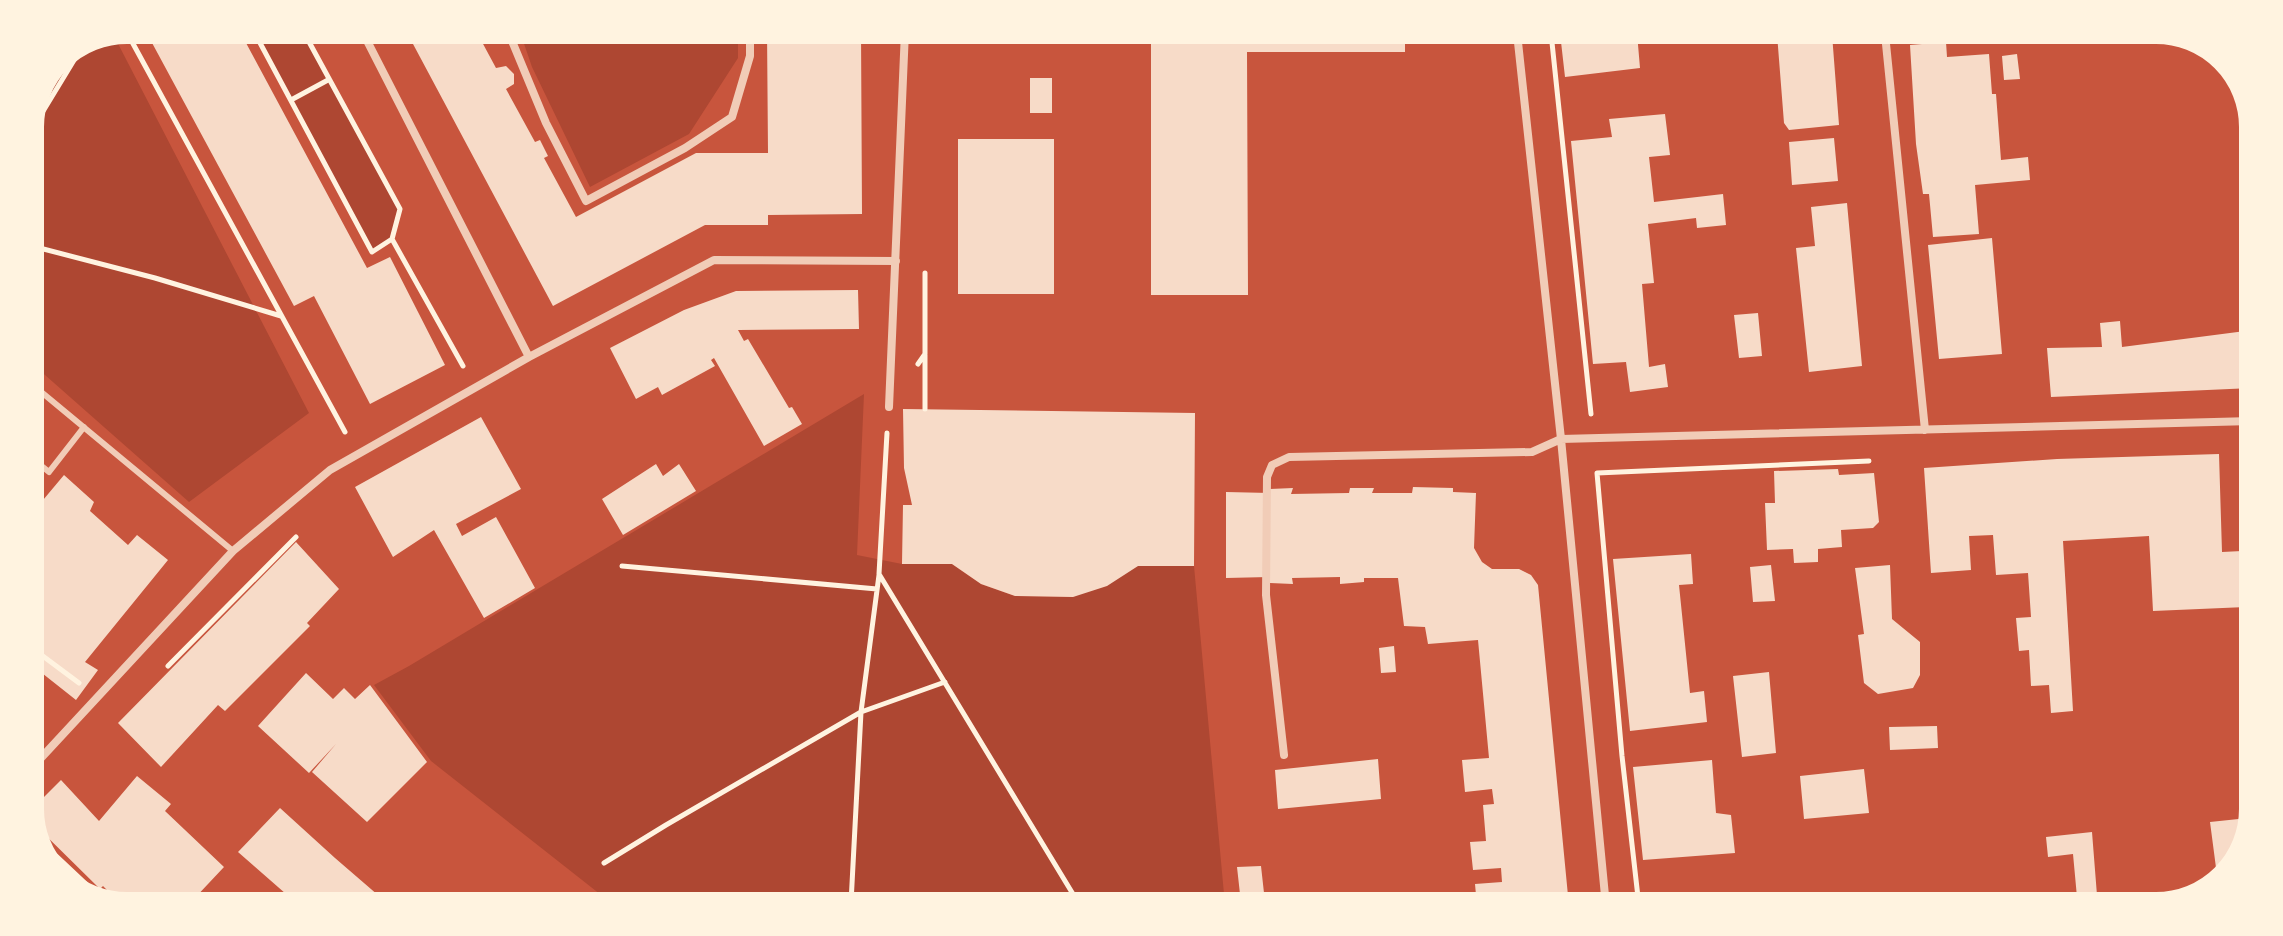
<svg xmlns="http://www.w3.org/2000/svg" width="2283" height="936" viewBox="0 0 2283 936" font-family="'Noto Serif',serif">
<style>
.green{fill:#ae4732}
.building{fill:#f7dbc8}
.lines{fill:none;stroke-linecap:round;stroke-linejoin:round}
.path{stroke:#fff3e0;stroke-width:5}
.service{stroke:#f1ccb7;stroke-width:6}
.minor{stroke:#f1ccb7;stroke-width:8}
.rim{fill:none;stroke:#fff3e0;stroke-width:4}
</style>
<rect width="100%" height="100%" fill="#c8553d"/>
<path class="green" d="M 252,28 L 302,29 L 400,209 L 392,239 L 372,252 Z
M 519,29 L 738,30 L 738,58 L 689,134 L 590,187 L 532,67 Z
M 113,34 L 309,413 L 189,502 L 28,360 L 28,121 L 57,57 Z
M 864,394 L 857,555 L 902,564 L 952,564 L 981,584 L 1015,596 L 1073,597 L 1138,566 L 1194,566 L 1225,905 L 610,902 L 431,761 L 374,685 L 409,666 Z"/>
<path class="building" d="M 144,28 L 238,28 L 367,268 L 390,257 L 445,365 L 370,404 L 314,296 L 294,306 Z
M 405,29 L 475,29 L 496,68 L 506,66 L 514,74 L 514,84 L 506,89 L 535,142 L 540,140 L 548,156 L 544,158 L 576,217 L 696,153 L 768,153 L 767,30 L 861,31 L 862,214 L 768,215 L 768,225 L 705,225 L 553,306 Z
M 1006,31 L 1405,33 L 1405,52 L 1247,52 L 1248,295 L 1151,295 L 1151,40 L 1006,41 Z
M 1560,33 L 1637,33 L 1640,68 L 1565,77 Z
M 1777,34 L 1832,34 L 1839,125 L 1789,130 L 1784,123 Z
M 1946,42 L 1947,57 L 1989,54 L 1992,94 L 1996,94 L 2001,160 L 2028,157 L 2030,180 L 1975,185 L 1979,234 L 1933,237 L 1929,194 L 1923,194 L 1916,144 L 1910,45 Z
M 2017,54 L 2020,79 L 2004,80 L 2002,56 Z
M 1030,78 L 1052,78 L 1052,113 L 1030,113 Z
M 2247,110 L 2251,110 L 2255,120 L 2254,156 Z
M 1665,114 L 1670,155 L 1649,157 L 1654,202 L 1723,194 L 1726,225 L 1697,228 L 1696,218 L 1648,224 L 1654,283 L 1642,284 L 1649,367 L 1665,364 L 1668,387 L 1630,392 L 1626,362 L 1593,364 L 1571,141 L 1612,137 L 1609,119 Z
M 1834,138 L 1838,181 L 1792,185 L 1789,142 Z
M 958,139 L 1054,139 L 1054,294 L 958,294 Z
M 1847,203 L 1862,366 L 1809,372 L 1796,248 L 1815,246 L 1811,207 Z
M 1992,238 L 2002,354 L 1939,359 L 1928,245 Z
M 858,290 L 859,329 L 738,330 L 744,341 L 748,339 L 789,408 L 792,407 L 802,424 L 764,446 L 714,358 L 711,360 L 715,366 L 662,395 L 658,387 L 636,399 L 610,348 L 684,310 L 736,291 Z
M 1758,313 L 1762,356 L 1739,358 L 1734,315 Z
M 2120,321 L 2122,347 L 2253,330 L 2252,388 L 2051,397 L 2047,348 L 2102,347 L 2100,323 Z
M 903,409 L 1195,413 L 1194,566 L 1138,566 L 1107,586 L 1073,597 L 1015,596 L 981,584 L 952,564 L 902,564 L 903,505 L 912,505 L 904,468 Z
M 481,417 L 521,489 L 456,524 L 462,536 L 496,517 L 535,588 L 484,618 L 434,530 L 393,557 L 355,487 Z
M 2219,454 L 2222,552 L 2242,551 L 2246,607 L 2153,611 L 2149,536 L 2063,541 L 2073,711 L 2051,713 L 2049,685 L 2031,686 L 2029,650 L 2019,651 L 2016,618 L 2031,617 L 2028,573 L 1996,575 L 1993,535 L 1969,536 L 1971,570 L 1931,573 L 1924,468 L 2057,459 Z
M 656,464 L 663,476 L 679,464 L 696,491 L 623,535 L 602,499 Z
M 1838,469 L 1839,475 L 1874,473 L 1879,522 L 1873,528 L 1841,530 L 1842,547 L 1818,549 L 1818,562 L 1794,563 L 1793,549 L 1767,550 L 1765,503 L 1775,503 L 1774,471 Z
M 64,475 L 94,502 L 90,511 L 128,545 L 137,535 L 168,560 L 85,662 L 98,670 L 76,700 L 28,662 L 28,518 Z
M 1413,487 L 1453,488 L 1453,492 L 1476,493 L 1474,548 L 1482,562 L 1492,569 L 1519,569 L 1531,575 L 1538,585 L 1569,906 L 1477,906 L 1475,884 L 1502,882 L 1501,868 L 1473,870 L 1470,842 L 1486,841 L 1483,805 L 1494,804 L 1492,789 L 1465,792 L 1462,760 L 1489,758 L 1478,640 L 1428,644 L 1425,627 L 1404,626 L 1398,578 L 1364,578 L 1364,582 L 1340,584 L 1340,577 L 1292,578 L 1293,584 L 1270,583 L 1269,577 L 1226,578 L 1226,492 L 1270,493 L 1269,489 L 1293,488 L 1291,494 L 1349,493 L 1350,488 L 1374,488 L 1372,493 L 1412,493 Z
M 296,542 L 339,589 L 307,623 L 310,626 L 225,711 L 218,705 L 161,767 L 118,723 Z
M 1691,554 L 1693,584 L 1679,585 L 1690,693 L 1704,691 L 1707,722 L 1630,731 L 1613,559 Z
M 1771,565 L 1775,601 L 1753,602 L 1750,567 Z
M 1890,565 L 1892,619 L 1920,642 L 1920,675 L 1913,688 L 1878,694 L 1864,683 L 1858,635 L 1864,634 L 1855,568 Z
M 1394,646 L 1396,672 L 1381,673 L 1379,648 Z
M 1769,672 L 1776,753 L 1742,757 L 1733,676 Z
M 306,673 L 333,699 L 344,688 L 355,699 L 370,685 L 427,762 L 367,822 L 312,772 L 336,744 L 309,773 L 258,726 Z
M 1937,726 L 1938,748 L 1890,750 L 1889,727 Z
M 1378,759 L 1381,799 L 1278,809 L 1275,770 Z
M 1712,760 L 1716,813 L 1731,815 L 1735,853 L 1643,860 L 1633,767 Z
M 1864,769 L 1869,813 L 1804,819 L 1800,776 Z
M 137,776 L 171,804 L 165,811 L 224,867 L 192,901 L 118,901 L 103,886 L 100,889 L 29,819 L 28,813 L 61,780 L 99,821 Z
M 280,808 L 335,858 L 386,902 L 294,901 L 238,852 Z
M 2248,818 L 2248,846 L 2218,883 L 2210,822 Z
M 2092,832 L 2098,908 L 2078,908 L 2073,854 L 2048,857 L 2046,837 Z
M 1261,866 L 1265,902 L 1241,903 L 1237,867 Z"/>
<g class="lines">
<path class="path" d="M 252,28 L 372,252 L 392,239 L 463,366
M 125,29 L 345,432
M 302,29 L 400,209 L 392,239
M 1551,33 L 1591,414
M 291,100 L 328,80
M 28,136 L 82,47
M 28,245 L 155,278 L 281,316
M 918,364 L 925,354 L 925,273
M 925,409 L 925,355
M 887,433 L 879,574 L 1079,904
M 622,566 L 877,589
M 28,645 L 79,683
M 168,666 L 296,537
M 37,838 L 104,901
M 604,863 L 666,825 L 861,712 L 945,682
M 851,903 L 861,712 L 879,575
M 1639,906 L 1622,756 L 1597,473 L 1869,461"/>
<path class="service" d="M 28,381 L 233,551
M 28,455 L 49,472 L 84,427"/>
<path class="minor" d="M 361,29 L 529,357
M 507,29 L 546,123 L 586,201 L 685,148 L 732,117 L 750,56 L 750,30
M 1517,33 L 1561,439 L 1606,906
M 1885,34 L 1925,430
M 889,407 L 905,31
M 1284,755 L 1266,595 L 1267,477 L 1272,465 L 1289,457 L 1532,452 L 1561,439 L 2252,421
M 28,772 L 233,551 L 330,470 L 529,357 L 714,260 L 896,261"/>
</g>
<path d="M0 0H2283V936H0ZM127 42H2156A85 85 0 0 1 2241 127V809A85 85 0 0 1 2156 894H127A85 85 0 0 1 42 809V127A85 85 0 0 1 127 42Z" fill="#fff3e0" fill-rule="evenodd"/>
<path class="rim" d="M127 42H2156A85 85 0 0 1 2241 127V809A85 85 0 0 1 2156 894H127A85 85 0 0 1 42 809V127A85 85 0 0 1 127 42Z"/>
</svg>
